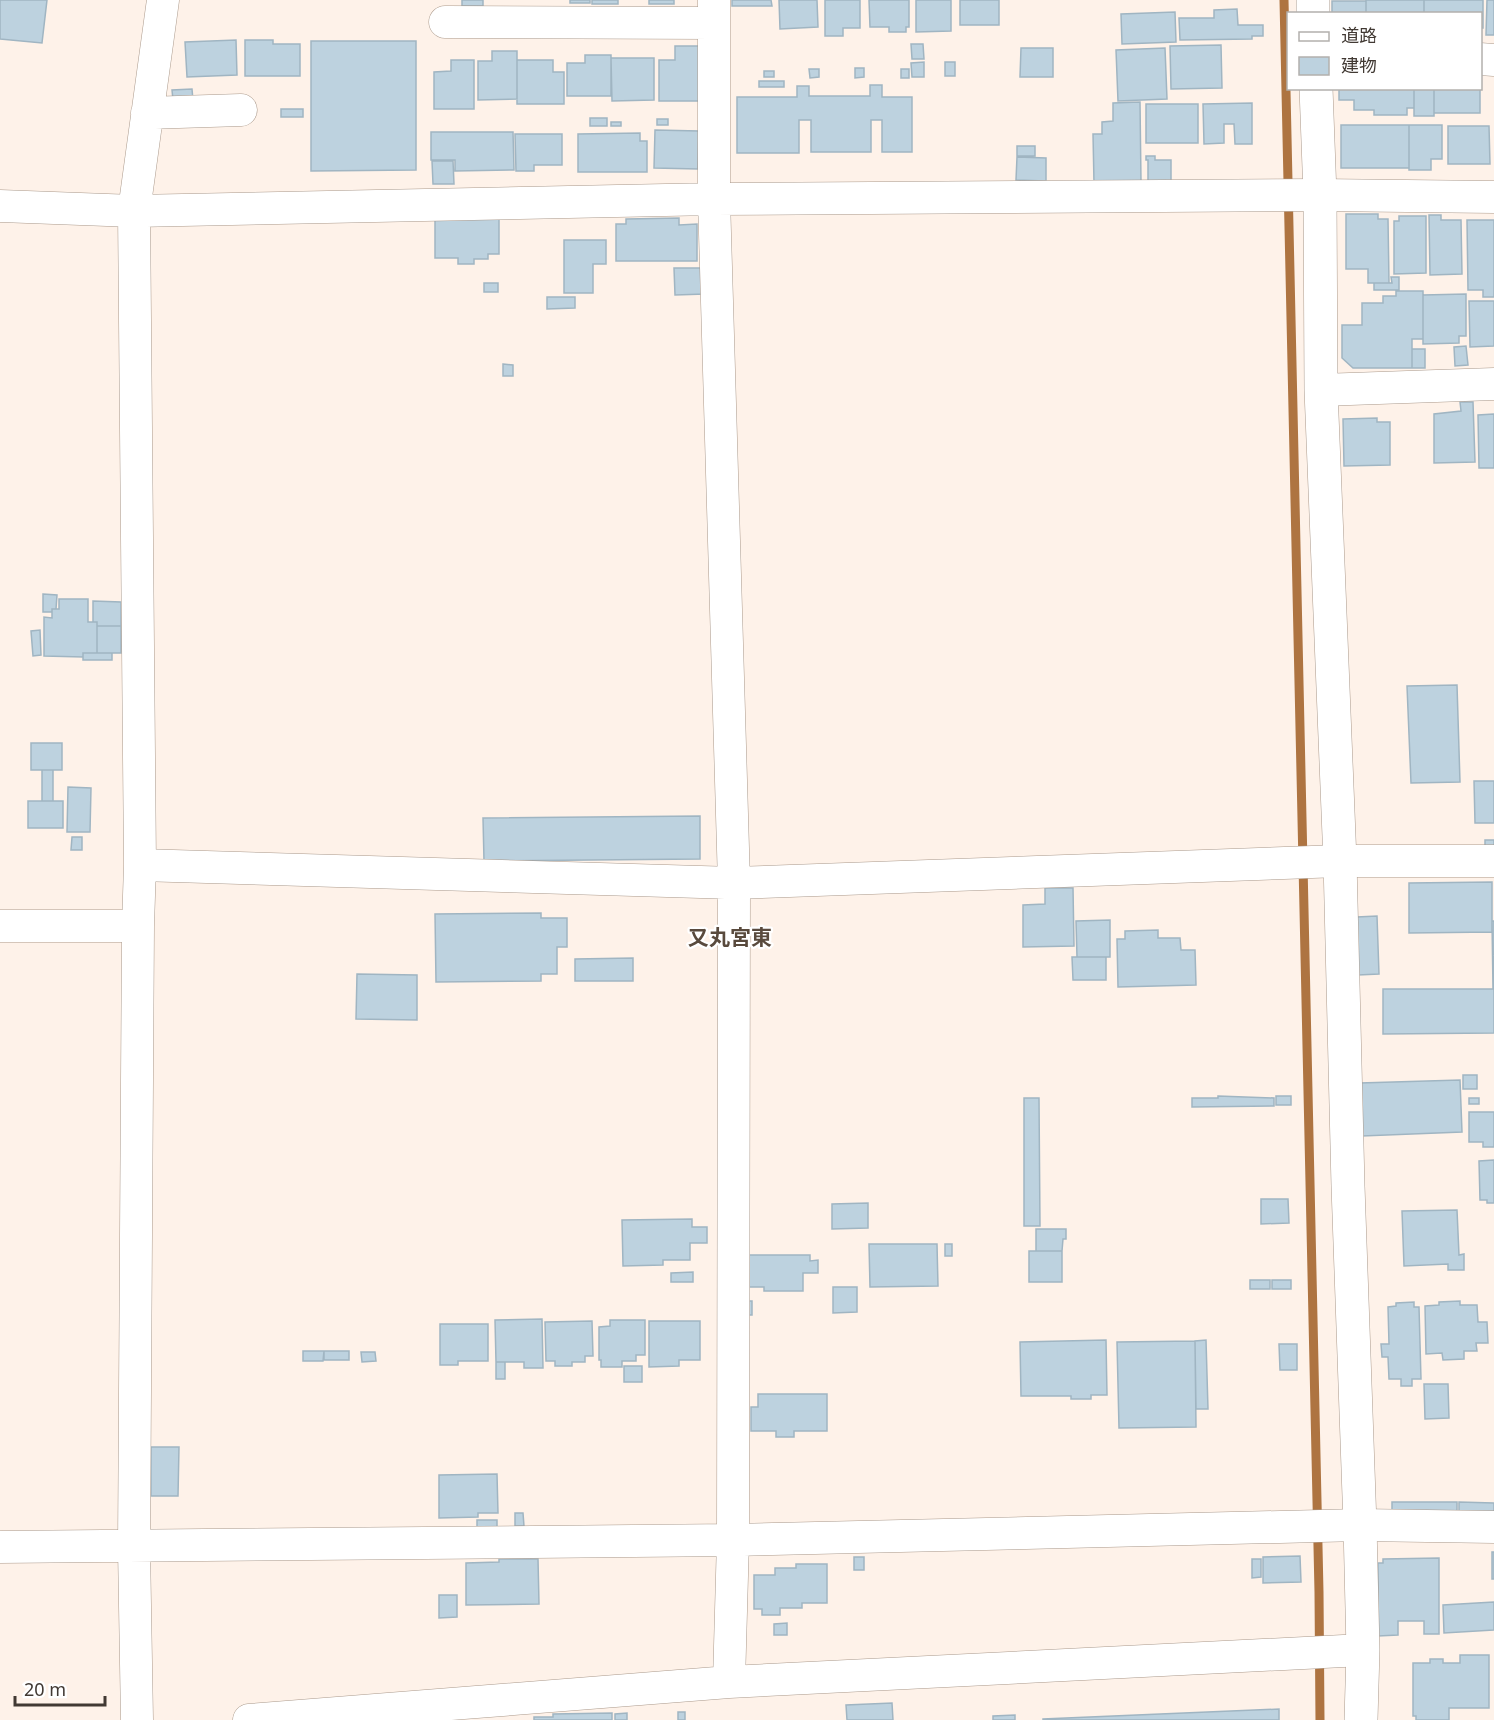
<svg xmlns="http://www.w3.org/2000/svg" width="1494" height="1720" viewBox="0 0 1494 1720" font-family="'Noto Sans','Noto Sans JP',sans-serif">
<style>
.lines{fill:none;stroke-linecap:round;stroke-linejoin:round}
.stream{stroke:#ae7441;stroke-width:9}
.building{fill:#bdd2df;stroke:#a0b5c2;stroke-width:1.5}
.minor-casing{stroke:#ab9a8c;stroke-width:33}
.tertiary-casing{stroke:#ab9a8c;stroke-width:34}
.minor{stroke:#fff;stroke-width:32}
.tertiary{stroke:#fff;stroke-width:33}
.labels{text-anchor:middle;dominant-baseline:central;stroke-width:4.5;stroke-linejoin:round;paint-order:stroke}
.quarter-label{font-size:21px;font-weight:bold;fill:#594a3d;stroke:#fff}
</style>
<rect width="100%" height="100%" fill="#fef2e9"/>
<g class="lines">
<path class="stream" d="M 1284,0 L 1319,1592 L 1320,1720"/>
</g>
<path class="building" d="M 0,0 L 47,0 L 42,43 L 0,39 Z
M 462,0 L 483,0 L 483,6 L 462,6 Z
M 570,0 L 590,0 L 590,3 L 570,3 Z
M 592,0 L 618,0 L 618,4 L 592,4 Z
M 649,0 L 674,0 L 674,4 L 649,4 Z
M 732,0 L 771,0 L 772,6 L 732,6 Z
M 779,0 L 817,0 L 818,27 L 780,29 Z
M 825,0 L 860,0 L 860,28 L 843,28 L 843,36 L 825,36 Z
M 869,0 L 909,0 L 909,27 L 906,27 L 906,32 L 889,32 L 889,27 L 870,27 Z
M 916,0 L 951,0 L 951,31 L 916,32 Z
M 960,0 L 999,0 L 999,25 L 960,25 Z
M 1366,0 L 1424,0 L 1424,14 L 1366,14 Z
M 1424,0 L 1483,0 L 1483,28 L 1480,28 L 1480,14 L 1424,14 Z
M 1487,0 L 1494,0 L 1494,35 L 1486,35 Z
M 1332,1 L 1366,1 L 1366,14 L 1332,14 Z
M 1237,9 L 1238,25 L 1263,25 L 1263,36 L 1252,36 L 1252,39 L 1180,40 L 1179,18 L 1214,18 L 1214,10 Z
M 1175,12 L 1176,42 L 1122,44 L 1121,14 Z
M 236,40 L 237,75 L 187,77 L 185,42 Z
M 245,40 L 273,40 L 273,44 L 300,44 L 300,76 L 245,76 Z
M 311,41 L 416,41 L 416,170 L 311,171 Z
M 911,44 L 923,44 L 924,59 L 912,59 Z
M 1221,45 L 1222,88 L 1171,89 L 1170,46 Z
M 675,46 L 703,46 L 703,101 L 659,101 L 659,60 L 675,60 Z
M 1021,48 L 1053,48 L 1053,77 L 1020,77 Z
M 1165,48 L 1167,99 L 1118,101 L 1116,50 Z
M 492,51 L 517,51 L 517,99 L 478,100 L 478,61 L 492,61 Z
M 585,55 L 611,55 L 611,96 L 567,96 L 567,63 L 585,63 Z
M 611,58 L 654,58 L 654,100 L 612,101 Z
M 451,60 L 474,60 L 474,109 L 434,109 L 434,72 L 451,71 Z
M 517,60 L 553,60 L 553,72 L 564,72 L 564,104 L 517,104 Z
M 924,62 L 924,77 L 912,77 L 911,63 Z
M 945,62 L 955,62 L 955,76 L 945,76 Z
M 855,68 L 864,68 L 864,77 L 855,78 Z
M 809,69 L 819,69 L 819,77 L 810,78 Z
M 901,69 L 909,69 L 909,78 L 901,78 Z
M 764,71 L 774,71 L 774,77 L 764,77 Z
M 759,81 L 784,81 L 784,87 L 759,87 Z
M 870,85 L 882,85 L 882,97 L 912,97 L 912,152 L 882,152 L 882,120 L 871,120 L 871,152 L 811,152 L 811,120 L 799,120 L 799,153 L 737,153 L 737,97 L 797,97 L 797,86 L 809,86 L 809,96 L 870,96 Z
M 1339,88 L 1414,88 L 1414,108 L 1407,108 L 1407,115 L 1374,115 L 1374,110 L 1354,110 L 1354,100 L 1339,100 Z
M 1414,88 L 1434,88 L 1434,116 L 1414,116 Z
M 1434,88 L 1480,88 L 1480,113 L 1434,113 Z
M 192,89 L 193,100 L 173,100 L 172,90 Z
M 1140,102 L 1141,182 L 1094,183 L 1093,134 L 1102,134 L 1102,122 L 1113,121 L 1113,103 Z
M 1252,103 L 1252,144 L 1235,144 L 1234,124 L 1224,124 L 1224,143 L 1204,144 L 1203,104 Z
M 1146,104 L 1198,104 L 1198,143 L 1146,143 Z
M 281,109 L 303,109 L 303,117 L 281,117 Z
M 590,118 L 607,118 L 607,126 L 590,126 Z
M 657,119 L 668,119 L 668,125 L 657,125 Z
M 611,122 L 621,122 L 621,126 L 611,126 Z
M 1341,125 L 1409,125 L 1409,168 L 1341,168 Z
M 1409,125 L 1442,125 L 1442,159 L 1431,159 L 1431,170 L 1409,170 Z
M 1448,126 L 1489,126 L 1490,164 L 1448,164 Z
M 655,130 L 699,131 L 698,169 L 654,168 Z
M 431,132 L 513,132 L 514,170 L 455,171 L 455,160 L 431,160 Z
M 640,133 L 640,141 L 647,141 L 647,172 L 578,172 L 578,134 Z
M 515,134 L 562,134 L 562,165 L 534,165 L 534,171 L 516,171 Z
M 1017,146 L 1035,146 L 1035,156 L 1017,156 Z
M 1146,156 L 1155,156 L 1155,160 L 1171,160 L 1171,181 L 1148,181 L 1148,160 L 1146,160 Z
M 1017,157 L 1046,158 L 1046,181 L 1016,180 Z
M 432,161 L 453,161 L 454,184 L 433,184 Z
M 1346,214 L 1378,214 L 1378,219 L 1388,219 L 1389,283 L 1368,283 L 1368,269 L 1346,269 Z
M 499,215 L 499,254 L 488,254 L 488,259 L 474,259 L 474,264 L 458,264 L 458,258 L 435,258 L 435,216 Z
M 1429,215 L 1441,215 L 1441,220 L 1461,220 L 1462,274 L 1430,275 Z
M 1399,216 L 1426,216 L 1426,273 L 1394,274 L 1394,221 L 1399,221 Z
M 679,218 L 679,225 L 697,224 L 697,261 L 616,261 L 616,224 L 626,224 L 626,219 Z
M 1467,220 L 1494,220 L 1494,297 L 1483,297 L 1483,290 L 1468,290 Z
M 564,240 L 606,240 L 606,264 L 593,264 L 593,293 L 564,293 Z
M 674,268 L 705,268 L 705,294 L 675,295 Z
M 1391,277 L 1399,277 L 1399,290 L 1374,290 L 1374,283 L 1392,283 Z
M 484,283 L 498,283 L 498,292 L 484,292 Z
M 1396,291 L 1423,291 L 1423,339 L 1412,339 L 1412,368 L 1353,368 L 1342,358 L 1342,325 L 1362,325 L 1362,303 L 1383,303 L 1383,296 L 1396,296 Z
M 1466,294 L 1466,336 L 1459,336 L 1459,343 L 1423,344 L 1423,295 Z
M 547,297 L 575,297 L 575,308 L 547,309 Z
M 1469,301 L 1494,301 L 1494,346 L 1470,347 Z
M 1466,346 L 1468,365 L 1455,366 L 1454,347 Z
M 1412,349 L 1425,349 L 1425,368 L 1412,368 Z
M 503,364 L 513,365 L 513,376 L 503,376 Z
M 1460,402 L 1473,402 L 1475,462 L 1434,463 L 1434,414 L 1461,411 Z
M 1494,414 L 1494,468 L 1479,468 L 1478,415 Z
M 1377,418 L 1377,422 L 1390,422 L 1390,465 L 1344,466 L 1343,419 Z
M 43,594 L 57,595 L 56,609 L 52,609 L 52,612 L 43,612 Z
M 59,599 L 88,599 L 88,622 L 97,622 L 97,653 L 83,653 L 83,657 L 44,656 L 44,617 L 52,618 L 52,609 L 59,609 Z
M 93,601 L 121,602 L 121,626 L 97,626 L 97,622 L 93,622 Z
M 97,626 L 121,626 L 121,653 L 97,653 Z
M 40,630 L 41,655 L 33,656 L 31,631 Z
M 83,653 L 112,653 L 112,660 L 83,660 Z
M 1457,685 L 1460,782 L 1411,783 L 1407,686 Z
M 31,743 L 62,743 L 62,770 L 31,770 Z
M 42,770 L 53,770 L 53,801 L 42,801 Z
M 1474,781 L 1494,781 L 1494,823 L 1475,823 Z
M 68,787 L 91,788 L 90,832 L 67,832 Z
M 28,801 L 63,801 L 63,828 L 28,828 Z
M 700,816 L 700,859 L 484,861 L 483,818 Z
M 72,837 L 82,837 L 82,850 L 71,850 Z
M 1485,840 L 1494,840 L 1494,855 L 1485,855 Z
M 1492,882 L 1492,932 L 1409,933 L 1409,883 Z
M 1045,888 L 1073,888 L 1074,946 L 1023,947 L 1023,905 L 1045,904 Z
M 541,913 L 541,918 L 567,918 L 567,947 L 557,947 L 557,974 L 541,974 L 541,981 L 436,982 L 435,914 Z
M 1377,916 L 1379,974 L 1358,975 L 1357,917 Z
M 1110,920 L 1110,957 L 1077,957 L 1076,921 Z
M 1492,921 L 1494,921 L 1494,1033 L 1383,1034 L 1383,989 L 1493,989 Z
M 1158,930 L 1158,938 L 1180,938 L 1181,950 L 1195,950 L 1196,985 L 1118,987 L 1117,939 L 1125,939 L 1125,931 Z
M 1072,957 L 1106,957 L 1106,980 L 1073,980 Z
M 633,958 L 633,981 L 575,981 L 575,959 Z
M 357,974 L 417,975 L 417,1020 L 356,1019 Z
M 1463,1075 L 1477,1075 L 1477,1089 L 1463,1089 Z
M 1460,1080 L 1462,1132 L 1362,1136 L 1360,1083 Z
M 1218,1096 L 1274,1098 L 1274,1106 L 1192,1107 L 1192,1098 L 1218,1098 Z
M 1276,1096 L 1291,1096 L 1291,1105 L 1276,1105 Z
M 1024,1098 L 1039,1098 L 1040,1226 L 1024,1226 Z
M 1469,1098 L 1479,1098 L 1479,1104 L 1469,1104 Z
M 1469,1112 L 1494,1112 L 1494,1147 L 1483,1147 L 1483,1142 L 1469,1142 Z
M 1494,1160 L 1494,1203 L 1487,1203 L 1487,1200 L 1480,1200 L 1479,1161 Z
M 1261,1199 L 1288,1199 L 1289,1223 L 1261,1224 Z
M 868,1203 L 868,1228 L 832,1229 L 832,1204 Z
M 1457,1210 L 1459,1255 L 1464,1254 L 1464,1270 L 1448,1270 L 1448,1264 L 1404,1266 L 1402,1211 Z
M 692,1219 L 692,1227 L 707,1227 L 707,1243 L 690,1243 L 690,1260 L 663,1260 L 663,1265 L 623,1266 L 622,1220 Z
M 1036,1229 L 1066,1229 L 1066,1239 L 1063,1239 L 1062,1251 L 1036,1251 Z
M 869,1244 L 937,1244 L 938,1286 L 870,1287 Z
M 945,1244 L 952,1244 L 952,1256 L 945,1256 Z
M 1029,1251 L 1062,1251 L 1062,1282 L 1029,1282 Z
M 749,1255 L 810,1255 L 810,1261 L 818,1260 L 818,1273 L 803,1273 L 803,1291 L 764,1291 L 764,1287 L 749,1287 Z
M 693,1272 L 693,1282 L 671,1282 L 671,1273 Z
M 1250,1280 L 1270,1280 L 1270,1289 L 1250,1289 Z
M 1272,1280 L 1291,1280 L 1291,1289 L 1272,1289 Z
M 833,1287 L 857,1287 L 857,1312 L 833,1313 Z
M 736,1301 L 752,1301 L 752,1315 L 736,1315 Z
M 1460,1301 L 1460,1305 L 1477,1305 L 1478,1322 L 1487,1322 L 1488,1343 L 1476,1343 L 1477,1351 L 1464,1351 L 1464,1359 L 1443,1360 L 1442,1353 L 1426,1354 L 1425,1306 L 1439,1305 L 1439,1302 Z
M 1414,1302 L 1414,1307 L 1419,1307 L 1421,1379 L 1412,1379 L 1412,1386 L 1401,1386 L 1401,1379 L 1389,1379 L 1388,1357 L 1382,1357 L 1381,1344 L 1389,1344 L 1388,1307 L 1396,1306 L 1396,1303 Z
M 542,1319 L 543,1368 L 524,1368 L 524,1362 L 496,1362 L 495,1320 Z
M 610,1320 L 645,1320 L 645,1355 L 636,1355 L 636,1361 L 622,1361 L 622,1367 L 601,1367 L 601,1360 L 599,1360 L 599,1327 L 610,1326 Z
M 592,1321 L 593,1356 L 585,1356 L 585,1362 L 572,1362 L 572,1366 L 555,1366 L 555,1361 L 546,1361 L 545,1322 Z
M 649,1321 L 700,1321 L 700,1360 L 679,1360 L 679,1366 L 649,1367 Z
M 440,1324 L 488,1324 L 488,1361 L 458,1361 L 458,1365 L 440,1365 Z
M 1106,1340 L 1107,1395 L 1091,1395 L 1091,1399 L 1071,1399 L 1071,1396 L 1021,1396 L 1020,1342 Z
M 1206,1340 L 1208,1409 L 1196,1409 L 1195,1341 Z
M 1195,1341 L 1196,1427 L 1119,1428 L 1117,1342 Z
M 1279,1344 L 1297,1344 L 1297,1370 L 1280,1370 Z
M 303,1351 L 324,1351 L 323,1361 L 303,1361 Z
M 324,1351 L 349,1351 L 349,1360 L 324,1360 Z
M 361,1352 L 375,1352 L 376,1361 L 362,1362 Z
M 496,1362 L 505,1362 L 505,1379 L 496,1379 Z
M 624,1366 L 642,1366 L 642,1382 L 624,1382 Z
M 1424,1384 L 1448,1384 L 1449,1418 L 1425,1419 Z
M 758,1394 L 827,1394 L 827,1431 L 794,1431 L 794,1437 L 776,1437 L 776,1431 L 751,1431 L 751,1407 L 758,1407 Z
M 151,1447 L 179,1447 L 178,1496 L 151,1496 Z
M 497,1474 L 498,1513 L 478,1513 L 478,1517 L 439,1518 L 439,1475 Z
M 1392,1502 L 1457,1502 L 1457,1529 L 1392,1529 Z
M 1459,1502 L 1494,1503 L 1494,1530 L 1459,1529 Z
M 515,1513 L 523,1513 L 524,1526 L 515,1526 Z
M 477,1520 L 497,1520 L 497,1533 L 477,1533 Z
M 1492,1552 L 1494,1552 L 1494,1579 L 1492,1579 Z
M 1300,1556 L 1301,1582 L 1263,1583 L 1263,1557 Z
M 854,1557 L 864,1557 L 864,1570 L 854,1570 Z
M 1439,1558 L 1439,1634 L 1424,1634 L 1424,1621 L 1398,1621 L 1398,1635 L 1378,1636 L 1378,1563 L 1383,1563 L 1383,1559 Z
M 499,1559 L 538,1559 L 539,1604 L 466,1605 L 466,1563 L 499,1562 Z
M 1252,1559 L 1261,1559 L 1261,1577 L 1252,1578 Z
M 796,1564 L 827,1564 L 827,1603 L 802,1603 L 802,1608 L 780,1608 L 780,1615 L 762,1615 L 762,1609 L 754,1609 L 754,1575 L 775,1575 L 775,1568 L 796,1568 Z
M 439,1595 L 457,1595 L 457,1617 L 439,1618 Z
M 1494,1602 L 1494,1630 L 1444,1633 L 1443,1605 Z
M 787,1623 L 787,1635 L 774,1635 L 774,1624 Z
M 1460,1655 L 1489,1655 L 1489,1708 L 1449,1708 L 1449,1720 L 1416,1720 L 1416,1716 L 1413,1716 L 1413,1663 L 1430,1663 L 1430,1659 L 1443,1659 L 1443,1663 L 1460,1663 Z
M 892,1703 L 893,1720 L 847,1720 L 846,1705 Z
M 1279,1709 L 1279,1720 L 1043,1720 L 1043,1719 Z
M 678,1712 L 685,1712 L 685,1720 L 678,1720 Z
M 612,1713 L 612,1720 L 534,1720 L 534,1717 L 553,1717 L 553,1714 Z
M 627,1713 L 627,1720 L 615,1720 L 615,1714 Z
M 1015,1715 L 1015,1720 L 993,1720 L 993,1716 Z"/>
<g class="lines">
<g class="minor-casing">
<path id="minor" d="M 714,0 L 714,199 L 734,883 L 733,1540 L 729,1682
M 445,22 L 714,23
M 1480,59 L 1494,60
M 147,113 L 241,110
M 0,206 L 134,211 L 714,199 L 1320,195 L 1494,197
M 1321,390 L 1494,384
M 140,865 L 734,883 L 1340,861 L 1494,861
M 0,926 L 138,926
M 0,1547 L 733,1540 L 1360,1525 L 1494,1527
M 137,1720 L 134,1548 L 138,926 L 140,865 L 134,211 L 163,0
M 249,1720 L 729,1682 L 1363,1650"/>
</g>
<g class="tertiary-casing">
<path id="tertiary" d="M 1313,0 L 1313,14
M 1316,88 L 1320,195 L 1321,390 L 1340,861 L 1348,1186 L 1360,1525 L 1363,1650 L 1361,1720"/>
</g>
<use href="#minor" class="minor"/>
<use href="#tertiary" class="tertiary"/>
</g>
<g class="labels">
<g class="quarter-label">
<text x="730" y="937">又丸宮東</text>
</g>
</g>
<rect x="1287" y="12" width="195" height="78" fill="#ffffff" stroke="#b3b0ad" stroke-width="1.5"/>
<rect x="1299" y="32" width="30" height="9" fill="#ffffff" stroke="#b3b0ad" stroke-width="1.5"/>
<text x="1341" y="42" font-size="18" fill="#413933">道路</text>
<rect x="1299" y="57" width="30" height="18" fill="#bdd2df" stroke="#b3b0ad" stroke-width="1.5"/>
<text x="1341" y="72" font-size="18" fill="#413933">建物</text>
<path d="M15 1696v9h90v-9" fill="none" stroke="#413933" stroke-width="3"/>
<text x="24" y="1696" font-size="18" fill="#413933" stroke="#ffffff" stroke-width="4.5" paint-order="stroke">20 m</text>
</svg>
